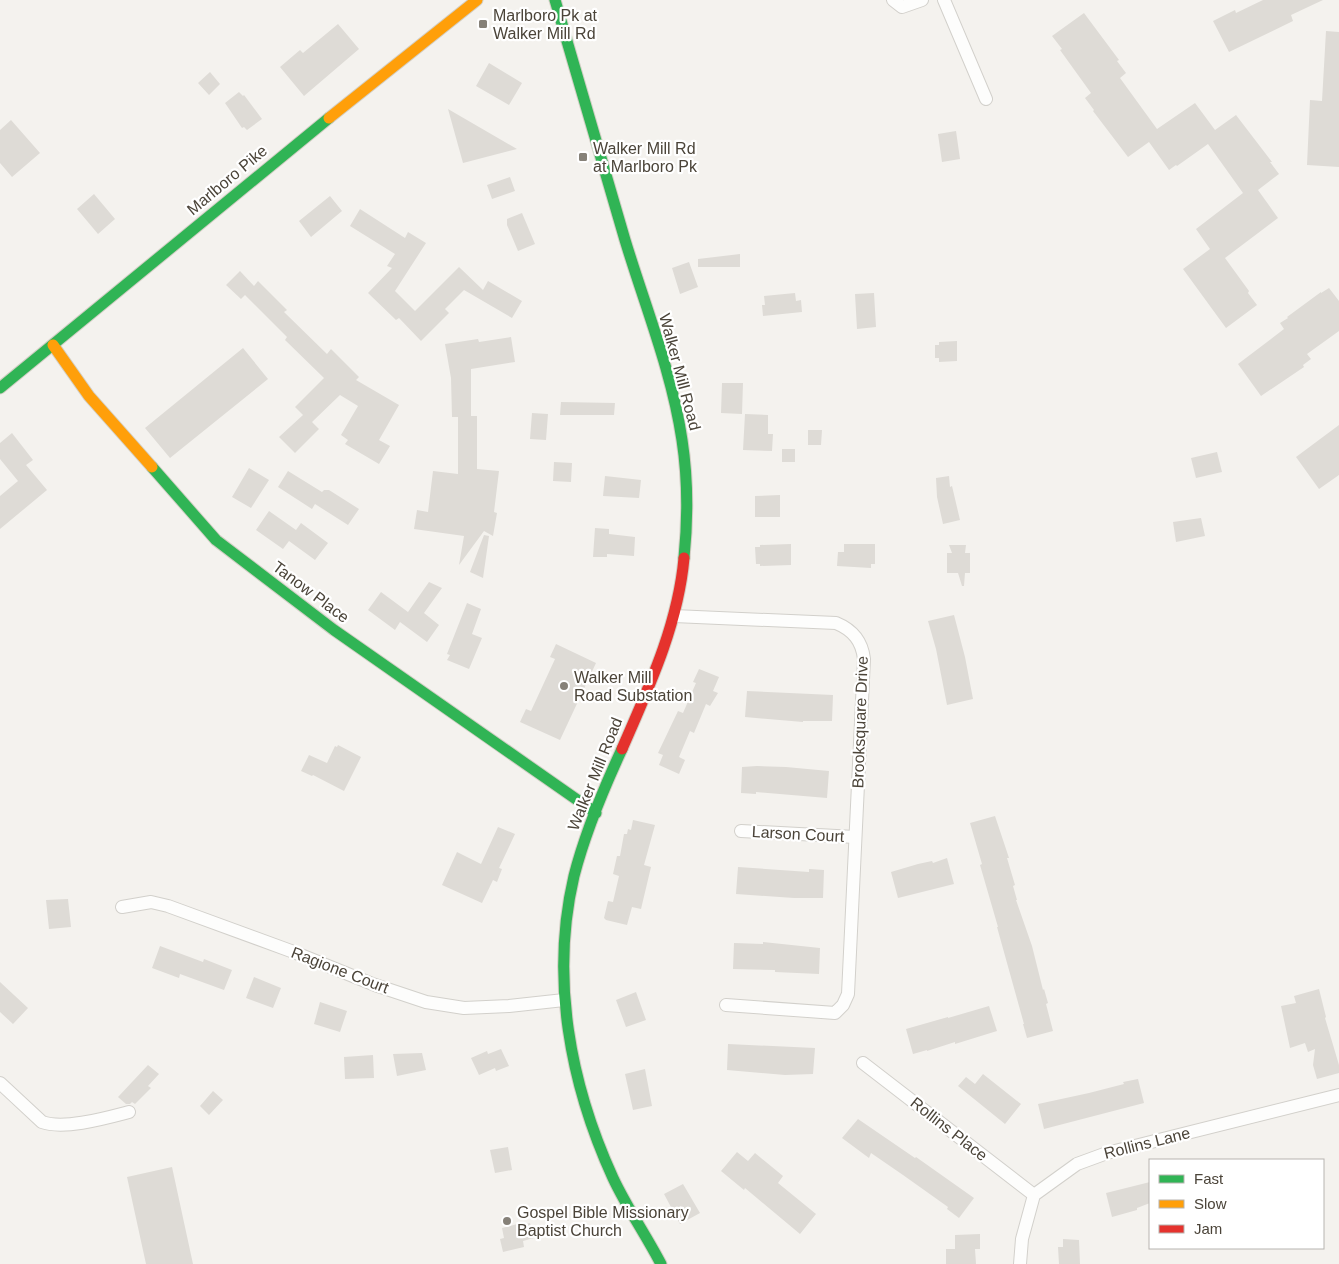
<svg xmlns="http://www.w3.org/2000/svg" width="1339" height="1264" viewBox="0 0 1339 1264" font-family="Helvetica,sans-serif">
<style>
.building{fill:#dedbd6}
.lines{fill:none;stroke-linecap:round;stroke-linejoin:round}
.street-casing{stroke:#d2d0cb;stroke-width:14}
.fast-casing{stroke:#d3cfc5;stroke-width:13}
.slow-casing{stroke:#d3cfc5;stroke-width:13}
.jam-casing{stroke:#d3cfc5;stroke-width:13}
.street{stroke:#fdfdfc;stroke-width:12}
.fast{stroke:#30b455;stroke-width:11}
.slow{stroke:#ff9f0a;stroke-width:11}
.jam{stroke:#e5322d;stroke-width:11}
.poi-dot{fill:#868178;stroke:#fff;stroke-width:2}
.labels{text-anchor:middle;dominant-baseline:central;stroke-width:4.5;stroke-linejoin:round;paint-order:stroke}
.poi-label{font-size:16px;fill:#4b4439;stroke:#fff;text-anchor:start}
.street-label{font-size:16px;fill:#4b4439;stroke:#fff}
</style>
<rect width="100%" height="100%" fill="#f4f2ee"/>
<path class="building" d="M 1263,0 L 1323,0 L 1291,15 L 1293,21 L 1229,52 L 1213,21 L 1235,10 L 1236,13 Z
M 1084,13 L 1119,60 L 1117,61 L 1126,73 L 1120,78 L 1157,129 L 1195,103 L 1215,130 L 1236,115 L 1272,162 L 1270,162 L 1279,174 L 1258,190 L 1278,218 L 1225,258 L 1249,291 L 1248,293 L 1257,305 L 1226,328 L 1183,269 L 1210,249 L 1196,229 L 1243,193 L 1208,144 L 1177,166 L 1176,165 L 1169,170 L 1149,142 L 1128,157 L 1093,111 L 1094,110 L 1085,98 L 1091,93 L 1060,50 L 1062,49 L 1052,36 Z
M 338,24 L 359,49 L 304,96 L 280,67 L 300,50 L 303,53 Z
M 1326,31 L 1339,32 L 1339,167 L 1307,165 L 1310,100 L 1322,101 Z
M 489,63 L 522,83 L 509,105 L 476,86 Z
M 210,72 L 220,84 L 209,95 L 198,83 Z
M 239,92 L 243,96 L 244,95 L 262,119 L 247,130 L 244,127 L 242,128 L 225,103 Z
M 448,109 L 517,149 L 463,163 Z
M 11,120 L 40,153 L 12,177 L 0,163 L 0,130 Z
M 956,131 L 960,159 L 942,162 L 938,134 Z
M 510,177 L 515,191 L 492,199 L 487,185 Z
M 94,194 L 115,219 L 98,234 L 77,209 Z
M 330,196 L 342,211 L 311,237 L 299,221 Z
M 360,209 L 405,238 L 408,232 L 426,243 L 395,291 L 415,311 L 459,267 L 483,290 L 488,281 L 522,301 L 512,318 L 464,290 L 445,309 L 449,313 L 421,341 L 399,318 L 396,320 L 368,293 L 392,268 L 387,266 L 395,254 L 350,226 Z
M 522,213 L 535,244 L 518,251 L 507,225 L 507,219 Z
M 740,254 L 740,267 L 698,267 L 698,259 Z
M 689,262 L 698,287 L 680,294 L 672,268 Z
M 240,271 L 254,286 L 258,281 L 287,310 L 284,312 L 327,354 L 331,349 L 359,377 L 356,380 L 399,405 L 379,440 L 390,446 L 379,464 L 345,444 L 348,440 L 341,435 L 358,406 L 340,395 L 312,422 L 319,429 L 295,453 L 279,437 L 303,415 L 295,407 L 324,378 L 285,340 L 287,337 L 245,295 L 241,299 L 226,285 Z
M 1329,288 L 1339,301 L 1339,331 L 1307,354 L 1311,359 L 1303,365 L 1304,367 L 1261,396 L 1238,364 L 1284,329 L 1280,323 L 1288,318 L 1287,317 L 1321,292 L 1321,293 Z
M 795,293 L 796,301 L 801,300 L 802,312 L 763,316 L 762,305 L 765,305 L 764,296 Z
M 874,293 L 876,327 L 857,329 L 855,294 Z
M 511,337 L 515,362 L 471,369 L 471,416 L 477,416 L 477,469 L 499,471 L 494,512 L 497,513 L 493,536 L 484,531 L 459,565 L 464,536 L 414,529 L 417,510 L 428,512 L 433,471 L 458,474 L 458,417 L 452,417 L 451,378 L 445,344 L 478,339 L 479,342 Z
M 957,341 L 957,361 L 939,362 L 939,358 L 935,358 L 935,345 L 939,345 L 939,342 Z
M 243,348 L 268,379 L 170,458 L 145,428 Z
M 722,383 L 743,383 L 742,414 L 721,413 Z
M 561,402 L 615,403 L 614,415 L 560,415 Z
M 532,413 L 548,414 L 546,440 L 530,439 Z
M 745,414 L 768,415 L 768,434 L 773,434 L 772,451 L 743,450 Z
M 1339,425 L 1339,475 L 1319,489 L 1296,457 Z
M 808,430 L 822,430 L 821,445 L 808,445 Z
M 12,433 L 33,460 L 26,465 L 47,490 L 0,529 L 0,496 L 18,481 L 0,459 L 0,443 Z
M 782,449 L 795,449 L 795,462 L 782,462 Z
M 1217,452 L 1222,472 L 1196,478 L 1191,458 Z
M 554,462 L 572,463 L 571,482 L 553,481 Z
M 249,468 L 269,480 L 251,508 L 232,497 Z
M 288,471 L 322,492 L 324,490 L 329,490 L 359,509 L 348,525 L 315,504 L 312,509 L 278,487 Z
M 605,476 L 641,480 L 639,498 L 603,496 Z
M 949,476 L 950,487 L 952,486 L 960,520 L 943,524 L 937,497 L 936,478 Z
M 780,495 L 780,517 L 755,517 L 755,496 Z
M 269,511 L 296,530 L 301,523 L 328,543 L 315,560 L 289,541 L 283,549 L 256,530 Z
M 1201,518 L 1205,536 L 1176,542 L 1173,522 Z
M 595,528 L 609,529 L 609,534 L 635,537 L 634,556 L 607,554 L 607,557 L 593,557 Z
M 484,535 L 489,536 L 483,578 L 470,572 Z
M 791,544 L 791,565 L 760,566 L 760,564 L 756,564 L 755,547 L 760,547 L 760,545 Z
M 844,544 L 875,544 L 875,564 L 871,564 L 871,568 L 837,566 L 838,552 L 844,552 Z
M 949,545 L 966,545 L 965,553 L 970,553 L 970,573 L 965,573 L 964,586 L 962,586 L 958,573 L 947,573 L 947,553 L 952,553 Z
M 429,582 L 442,588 L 424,613 L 439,625 L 427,642 L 400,622 L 395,630 L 368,610 L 381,592 L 408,612 Z
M 467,603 L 481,609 L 472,634 L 482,638 L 469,669 L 447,660 L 450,655 L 447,654 Z
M 954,615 L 965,657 L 973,699 L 947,705 L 936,649 L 928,621 Z
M 556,644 L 596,663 L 560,740 L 520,722 L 526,709 L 531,711 L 555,659 L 550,657 Z
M 699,669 L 719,677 L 713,691 L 718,693 L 710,706 L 706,704 L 694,733 L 690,731 L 679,757 L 685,760 L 679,774 L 659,765 L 663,755 L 658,753 L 678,711 L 683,713 L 696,683 L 693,682 Z
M 747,691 L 833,695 L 832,721 L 803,721 L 803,722 L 745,717 Z
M 338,745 L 361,757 L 344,791 L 313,775 L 312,776 L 301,771 L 309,755 L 327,763 L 335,746 L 337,747 Z
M 757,766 L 786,767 L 829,771 L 827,798 L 756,792 L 756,794 L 741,793 L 742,767 Z
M 995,816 L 1009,858 L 1007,858 L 1015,885 L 1013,886 L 1017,900 L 1016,900 L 1032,946 L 1043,990 L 1044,989 L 1048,1003 L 1046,1004 L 1053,1031 L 1027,1038 L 1023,1024 L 1024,1024 L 997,927 L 998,927 L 980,865 L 982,864 L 970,823 Z
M 633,820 L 655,825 L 644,865 L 651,867 L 641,909 L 632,907 L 627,925 L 606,920 L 604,918 L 608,901 L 613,902 L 619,876 L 613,874 L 617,856 L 620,856 L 624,834 L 627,834 L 628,829 L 631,830 Z
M 498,827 L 515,834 L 499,868 L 502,869 L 497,882 L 493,880 L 482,903 L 442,885 L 457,852 L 481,864 Z
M 947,858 L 954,884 L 898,898 L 891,872 L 918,864 L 932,861 L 933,863 Z
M 738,867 L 809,872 L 809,869 L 824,870 L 823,898 L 794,898 L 736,894 Z
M 68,899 L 71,927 L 49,929 L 46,900 Z
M 763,942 L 820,948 L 819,974 L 775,972 L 775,970 L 733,969 L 734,943 L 763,944 Z
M 160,946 L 203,962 L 204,959 L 232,970 L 224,990 L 180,974 L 179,978 L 152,968 Z
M 254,977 L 281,988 L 273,1008 L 246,998 Z
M 0,982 L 28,1008 L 13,1024 L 0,1012 Z
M 1319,989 L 1326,1017 L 1325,1018 L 1339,1065 L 1339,1073 L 1317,1079 L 1313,1065 L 1315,1049 L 1308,1052 L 1305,1043 L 1290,1048 L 1281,1006 L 1296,1003 L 1294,996 Z
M 636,992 L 646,1020 L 626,1027 L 616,1000 Z
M 320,1002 L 347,1011 L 340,1032 L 314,1024 Z
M 989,1006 L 997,1031 L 955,1044 L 955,1042 L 927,1051 L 927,1050 L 913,1054 L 906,1029 L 948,1017 L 948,1018 Z
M 728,1044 L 815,1048 L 813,1074 L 785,1075 L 727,1070 Z
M 501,1049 L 509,1066 L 496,1071 L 495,1068 L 479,1075 L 471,1058 L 487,1051 L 488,1054 Z
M 422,1053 L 426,1070 L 397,1076 L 393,1054 Z
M 373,1055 L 374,1078 L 345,1079 L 344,1057 Z
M 148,1065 L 159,1074 L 148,1086 L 151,1088 L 135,1104 L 132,1102 L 130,1104 L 126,1104 L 118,1097 Z
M 645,1069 L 652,1106 L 633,1110 L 625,1074 Z
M 983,1074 L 1021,1104 L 1005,1124 L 958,1086 L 966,1077 L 975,1084 Z
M 1138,1079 L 1144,1103 L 1044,1129 L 1038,1104 L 1089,1093 L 1124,1084 L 1123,1082 Z
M 213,1091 L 223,1100 L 209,1115 L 200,1106 Z
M 858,1119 L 915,1158 L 916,1157 L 974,1198 L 959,1218 L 947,1209 L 948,1207 L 903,1175 L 871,1153 L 869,1158 L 842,1138 Z
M 508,1147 L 512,1170 L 495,1173 L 490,1150 Z
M 737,1152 L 748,1161 L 755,1153 L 783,1176 L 778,1183 L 816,1214 L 800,1234 L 745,1188 L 744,1190 L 721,1171 Z
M 172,1167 L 193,1264 L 146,1264 L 127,1177 Z
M 1150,1182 L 1150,1203 L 1137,1208 L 1137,1210 L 1112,1217 L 1106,1193 Z
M 683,1184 L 700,1213 L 680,1224 L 664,1194 Z
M 525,1222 L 526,1224 L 530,1223 L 534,1238 L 523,1241 L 524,1247 L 503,1252 L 500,1239 L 504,1238 L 502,1228 Z
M 980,1234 L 980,1249 L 975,1249 L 976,1264 L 946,1264 L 946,1249 L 955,1249 L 955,1235 Z
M 1063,1239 L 1079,1240 L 1080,1264 L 1059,1264 L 1058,1247 L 1063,1247 Z"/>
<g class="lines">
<g class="street-casing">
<path id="street" d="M 893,0 L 902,7 L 922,0
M 944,0 L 986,99
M 674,616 L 836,623 C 853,630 862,641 864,659 L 848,994 L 843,1005 L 835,1013 L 726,1005
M 741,831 L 855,837
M 122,907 L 151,902 L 168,906 L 291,951 L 375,985 L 426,1002 L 464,1008 L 509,1006 L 564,1000
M 863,1063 L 1034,1195
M 0,1083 L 42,1122 C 64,1130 106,1118 129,1112
M 1020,1264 L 1022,1239 L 1034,1195 L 1077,1164 L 1107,1153 L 1339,1095"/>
</g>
<g class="fast-casing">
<path id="fast" d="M 555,0 C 578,80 601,160 625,240 C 645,306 672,372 682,440 C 688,479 688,518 684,558
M 0,388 L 329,118
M 152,467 L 216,540 L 334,630 L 596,813
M 622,749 C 603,790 585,833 574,876 C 550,978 570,1084 613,1178 C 627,1208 646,1235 661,1264"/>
</g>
<g class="slow-casing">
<path id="slow" d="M 329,118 L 477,0
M 53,345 L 89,396 L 152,467"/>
</g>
<g class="jam-casing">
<path id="jam" d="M 622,749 C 649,687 678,625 684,558"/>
</g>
<use href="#street" class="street"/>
<use href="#fast" class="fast"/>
<use href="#slow" class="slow"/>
<use href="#jam" class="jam"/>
</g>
<g class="poi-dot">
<rect x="478" y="19" width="10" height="10" rx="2.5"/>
<rect x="578" y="152" width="10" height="10" rx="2.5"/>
<circle cx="564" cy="686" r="5"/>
<circle cx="507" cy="1221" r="5"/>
</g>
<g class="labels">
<g class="poi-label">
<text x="493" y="15">Marlboro Pk at<tspan x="493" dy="18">Walker Mill Rd</tspan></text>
<text x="593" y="148">Walker Mill Rd<tspan x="593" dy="18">at Marlboro Pk</tspan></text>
<text x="574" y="677">Walker Mill<tspan x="574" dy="18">Road Substation</tspan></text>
<text x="517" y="1212">Gospel Bible Missionary<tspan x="517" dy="18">Baptist Church</tspan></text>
</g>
<g class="street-label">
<text transform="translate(227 180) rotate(-40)">Marlboro Pike</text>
<text transform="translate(680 372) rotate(75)">Walker Mill Road</text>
<text transform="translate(311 592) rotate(37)">Tanow Place</text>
<text transform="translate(860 722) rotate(-88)">Brooksquare Drive</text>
<text transform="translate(595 774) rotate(-68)">Walker Mill Road</text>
<text transform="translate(798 834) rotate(3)">Larson Court</text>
<text transform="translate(340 970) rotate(21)">Ragione Court</text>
<text transform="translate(949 1129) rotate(38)">Rollins Place</text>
<text transform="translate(1147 1143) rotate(-14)">Rollins Lane</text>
</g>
</g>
<rect x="1149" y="1159" width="175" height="90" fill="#ffffff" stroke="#b7b4b0"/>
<rect x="1159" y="1175" width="25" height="8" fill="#30b455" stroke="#b7b4b0"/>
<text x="1194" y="1184" font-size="15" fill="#4b4439">Fast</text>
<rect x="1159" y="1200" width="25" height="8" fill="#ff9f0a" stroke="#b7b4b0"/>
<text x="1194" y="1209" font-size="15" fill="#4b4439">Slow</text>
<rect x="1159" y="1225" width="25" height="8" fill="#e5322d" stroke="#b7b4b0"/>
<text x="1194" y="1234" font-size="15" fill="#4b4439">Jam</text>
</svg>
